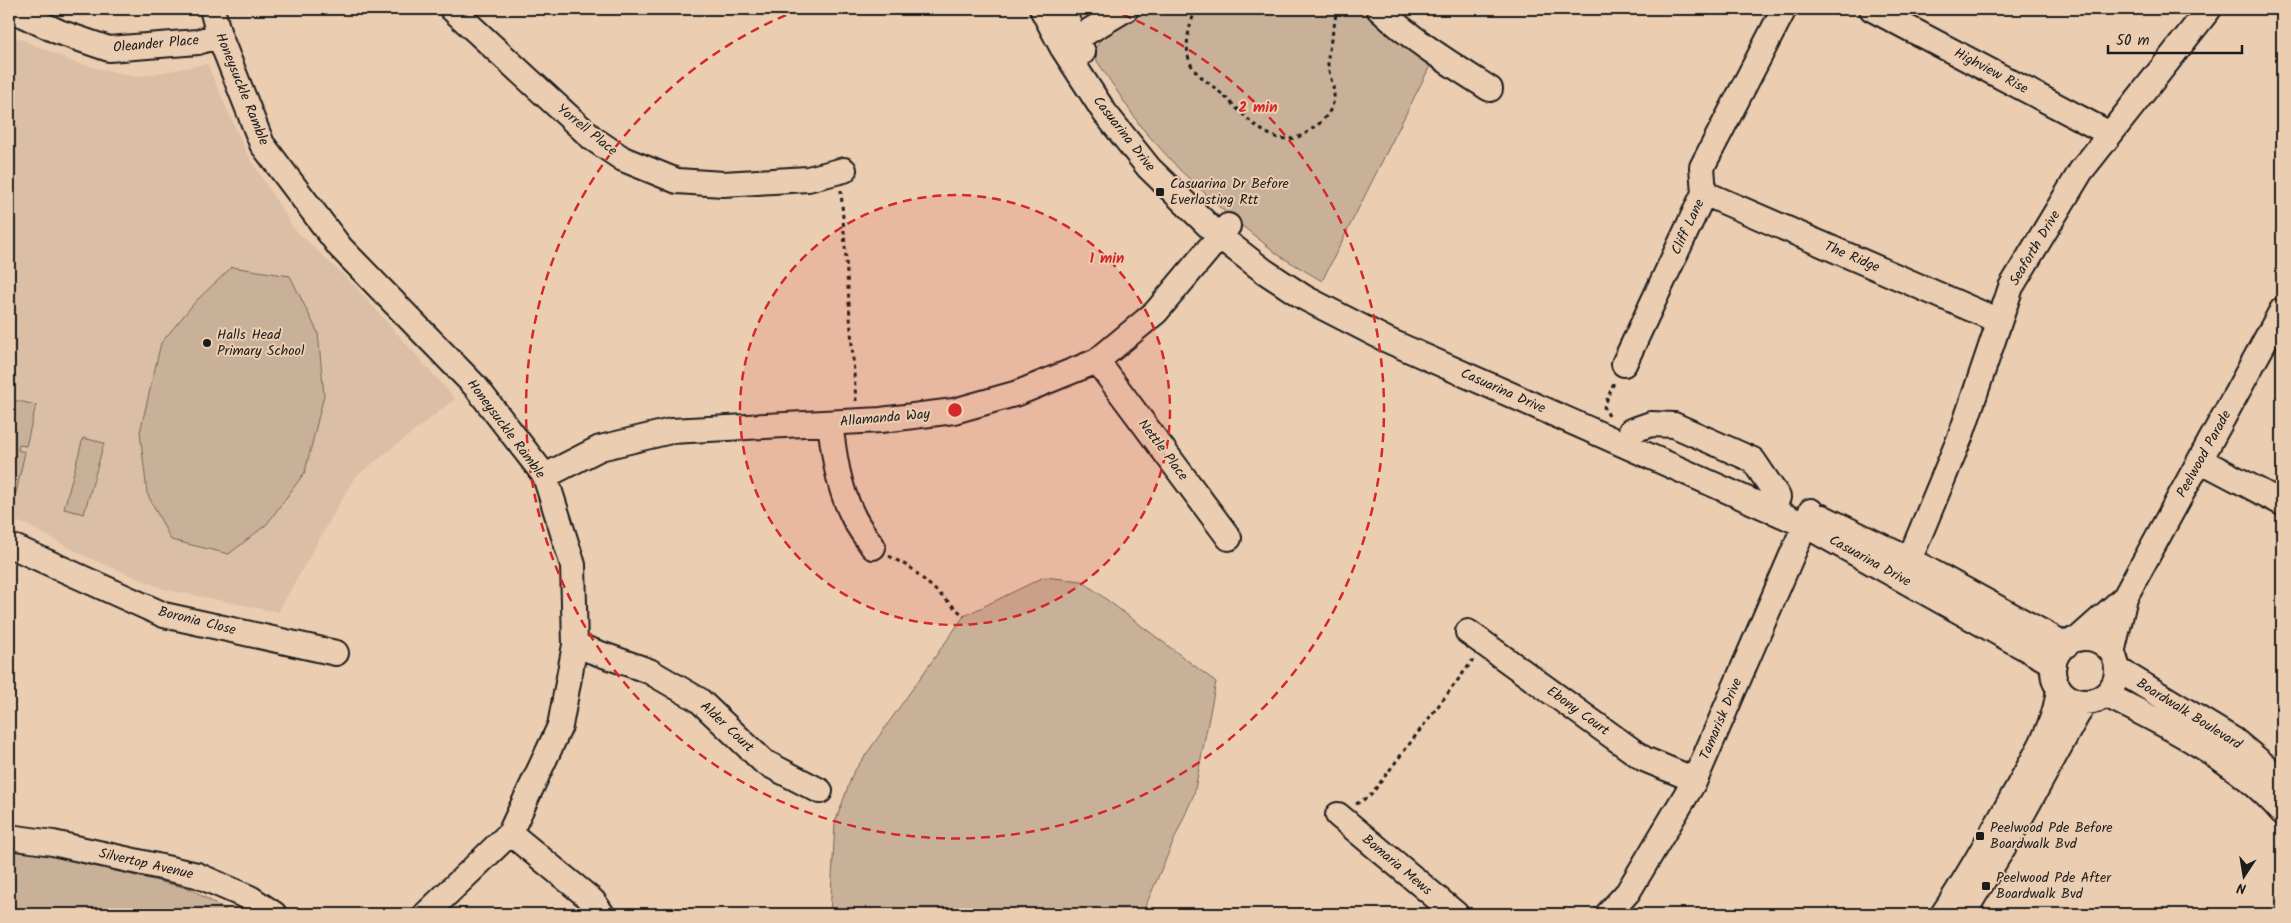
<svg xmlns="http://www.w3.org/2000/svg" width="2291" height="923" viewBox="0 0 2291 923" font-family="Kalam,sans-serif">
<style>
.built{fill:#dabea5}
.green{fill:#c9b199;stroke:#72665a}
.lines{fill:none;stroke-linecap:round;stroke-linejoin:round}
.minor-casing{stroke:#1c1c1c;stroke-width:28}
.path{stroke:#1c1c1c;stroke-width:3;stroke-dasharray:4 4;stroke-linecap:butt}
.minor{stroke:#ebcdb1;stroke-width:24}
.ring{fill:none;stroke:#d62828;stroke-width:2.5;stroke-dasharray:9 6}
.poi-dot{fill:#1c1c1c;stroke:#ebcdb1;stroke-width:2}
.labels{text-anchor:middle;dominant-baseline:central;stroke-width:4;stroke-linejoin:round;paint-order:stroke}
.street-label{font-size:14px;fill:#1c1c1c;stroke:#ebcdb1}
.poi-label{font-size:14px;fill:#1c1c1c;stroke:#ebcdb1;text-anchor:start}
.centre{fill:#d62828;stroke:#ebcdb1;stroke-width:2.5}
.ring-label{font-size:15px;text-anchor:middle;font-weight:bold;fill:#d62828;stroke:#ebcdb1;stroke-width:4;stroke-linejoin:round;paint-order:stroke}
</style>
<rect width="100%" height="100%" fill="#ebcdb1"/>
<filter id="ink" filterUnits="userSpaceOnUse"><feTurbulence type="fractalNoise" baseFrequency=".02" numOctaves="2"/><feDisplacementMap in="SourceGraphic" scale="10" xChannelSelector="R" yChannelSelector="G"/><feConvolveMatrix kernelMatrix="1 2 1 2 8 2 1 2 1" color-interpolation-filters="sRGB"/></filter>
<g filter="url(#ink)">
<path class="built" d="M 9,34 L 76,63 L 136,77 L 207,64 L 246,152 L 294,229 L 355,286 L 455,399 L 354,478 L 278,612 L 164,589 L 87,557 L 27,525 L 9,519 Z"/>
<path class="green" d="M 1142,9 L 1368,9 L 1433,60 L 1322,281 L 1280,256 L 1226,213 L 1180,170 L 1141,127 L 1097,61 C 1091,32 1121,21 1142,9 Z
M 232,267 L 290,276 L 318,333 L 324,395 L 305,472 L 267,524 L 229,554 L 171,540 L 147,493 L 140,432 L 161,343 L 196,301 Z
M 9,399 L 36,405 L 26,446 L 19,445 L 18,450 L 25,452 L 16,493 L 9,491 Z
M 83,438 L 104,443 L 84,514 L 64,509 Z
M 1044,577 L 1082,581 L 1216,682 L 1194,794 L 1142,914 L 830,914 L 835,823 L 853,773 L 964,616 Z
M 9,851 L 43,854 L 191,889 L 232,914 L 9,914 Z"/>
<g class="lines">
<g class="minor-casing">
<path id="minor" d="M 10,9 L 59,32 L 109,49 L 198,42 L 219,35
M 212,9 L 219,35 L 262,144 L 340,247 L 476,387 L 545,476 L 573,565 L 575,645 L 560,726 L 510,833 L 426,914
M 452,9 L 592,138 L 623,159 L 677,181 L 723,184 L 808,179 L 844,170
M 1042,9 L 1062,47 L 1105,113 L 1149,168 L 1219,236 L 1264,271 L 1305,298 L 1387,340 L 1805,525 L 2054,664
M 1061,9 L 1083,52
M 1379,9 C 1412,40 1451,64 1490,89
M 1872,9 L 2110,134
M 1062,47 L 1126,9
M 1704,193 L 1999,321
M 1097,361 L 1229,538
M 1624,364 L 1704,193 L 1702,167 L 1784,9
M 830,423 C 834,454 838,486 852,514 C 857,526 866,537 873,547
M 1631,431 L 1651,424 L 1674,425 L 1753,460 L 1778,497
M 2200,460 L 2282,503
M 545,476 L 600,448 L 671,431 L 881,420 L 954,411 L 1018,393 L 1097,361 L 1156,312 L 1228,226
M 1822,517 L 1910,560 L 2066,645
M 9,547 L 16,548 L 164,615 L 336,653
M 1903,575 L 1961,435 L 2011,287 L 2081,171 L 2209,9
M 1468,632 L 1644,759 L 1695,780
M2053 670a32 32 0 1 1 64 0a32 32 0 1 1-64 0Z
M 2078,639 L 2125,597
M 575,645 L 649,671 L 699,700 L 764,762 L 820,791
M 2112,653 L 2125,597 L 2282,310
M 2117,669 L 2234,740 L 2282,780
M 2106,695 C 2165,724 2239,761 2282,812
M 1338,815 L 1456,914
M 510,833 L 593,901 L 602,914
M 9,837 L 53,843 L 197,875 L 250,898 L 274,914
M 1608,914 L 1628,892 L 1695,780 L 1811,511
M 1943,914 C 1970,874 1993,832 2017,789 C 2034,757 2056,725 2059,688
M 1963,914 L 2012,833 L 2077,715 L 2086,702"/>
</g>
<path class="path" d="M 1196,9 C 1189,25 1182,51 1193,68 C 1200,78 1215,87 1224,96 C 1249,119 1277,157 1312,129 C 1321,123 1330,114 1333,103 C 1337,90 1329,78 1328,65 C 1327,46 1336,28 1336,9
M 841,190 L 856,401
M 1609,416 L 1604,407 L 1615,380
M 889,556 L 911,568 L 964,616
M 1356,804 L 1370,796 L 1473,660"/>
<use href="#minor" class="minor"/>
</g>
</g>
<circle cx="955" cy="410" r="215" fill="#d62828" fill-opacity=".12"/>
<g class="ring">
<circle cx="955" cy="410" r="215"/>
<path d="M1109 9A429 429 0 1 1 801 9"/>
</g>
<g class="poi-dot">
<rect x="1155" y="187" width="10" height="10" rx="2.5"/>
<circle cx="207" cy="343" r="5"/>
<rect x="1975" y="831" width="10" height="10" rx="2.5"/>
<rect x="1981" y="881" width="10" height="10" rx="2.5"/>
</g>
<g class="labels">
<g class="street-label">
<text transform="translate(156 44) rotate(-5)">Oleander Place</text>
<text transform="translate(1991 71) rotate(28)">Highview Rise</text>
<text transform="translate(242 89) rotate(68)">Honeysuckle Ramble</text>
<text transform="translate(587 130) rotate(39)">Yorrell Place</text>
<text transform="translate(1124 134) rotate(52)">Casuarina Drive</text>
<text transform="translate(1688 227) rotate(-65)">Cliff Lane</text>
<text transform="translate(2035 248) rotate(-59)">Seaforth Drive</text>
<text transform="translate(1852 257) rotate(23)">The Ridge</text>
<text transform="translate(1503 391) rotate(24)">Casuarina Drive</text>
<text transform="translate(885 418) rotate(-5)">Allamanda Way</text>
<text transform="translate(506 429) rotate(53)">Honeysuckle Ramble</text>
<text transform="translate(1163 450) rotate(53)">Nettle Place</text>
<text transform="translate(2204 454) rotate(-61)">Peelwood Parade</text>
<text transform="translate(1870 561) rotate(29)">Casuarina Drive</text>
<text transform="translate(197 621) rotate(14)">Boronia Close</text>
<text transform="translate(1578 711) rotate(36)">Ebony Court</text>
<text transform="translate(2189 714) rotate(32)">Boardwalk Boulevard</text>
<text transform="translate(1721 719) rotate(-67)">Tamarisk Drive</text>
<text transform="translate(727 727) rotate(43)">Alder Court</text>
<text transform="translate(146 864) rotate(13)">Silvertop Avenue</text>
<text transform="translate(1397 865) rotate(40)">Bomaria Mews</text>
</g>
<g class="poi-label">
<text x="1170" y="184">Casuarina Dr Before<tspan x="1170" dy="16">Everlasting Rtt</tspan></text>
<text x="217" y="335">Halls Head<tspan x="217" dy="16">Primary School</tspan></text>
<text x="1990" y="828">Peelwood Pde Before<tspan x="1990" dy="16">Boardwalk Bvd</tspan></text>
<text x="1996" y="878">Peelwood Pde After<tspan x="1996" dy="16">Boardwalk Bvd</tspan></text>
</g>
</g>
<circle cx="955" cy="410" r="8" class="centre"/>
<g class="ring-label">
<text x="1258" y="112">2 min</text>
<text x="1107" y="263">1 min</text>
</g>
<rect width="2291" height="923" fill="none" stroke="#ebcdb1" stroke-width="30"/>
<rect x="15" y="15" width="2261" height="893" fill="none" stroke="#1c1c1c" stroke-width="2" filter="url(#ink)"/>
<g transform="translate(2244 876) rotate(192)" stroke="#ebcdb1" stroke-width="4" paint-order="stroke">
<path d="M0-4L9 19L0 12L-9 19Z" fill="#1c1c1c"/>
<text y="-8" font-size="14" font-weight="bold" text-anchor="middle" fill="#1c1c1c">N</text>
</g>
<path d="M2108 45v8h134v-8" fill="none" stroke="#1c1c1c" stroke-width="2.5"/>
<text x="2116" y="45" font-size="15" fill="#1c1c1c" stroke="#ebcdb1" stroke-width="4" paint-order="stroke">50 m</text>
</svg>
